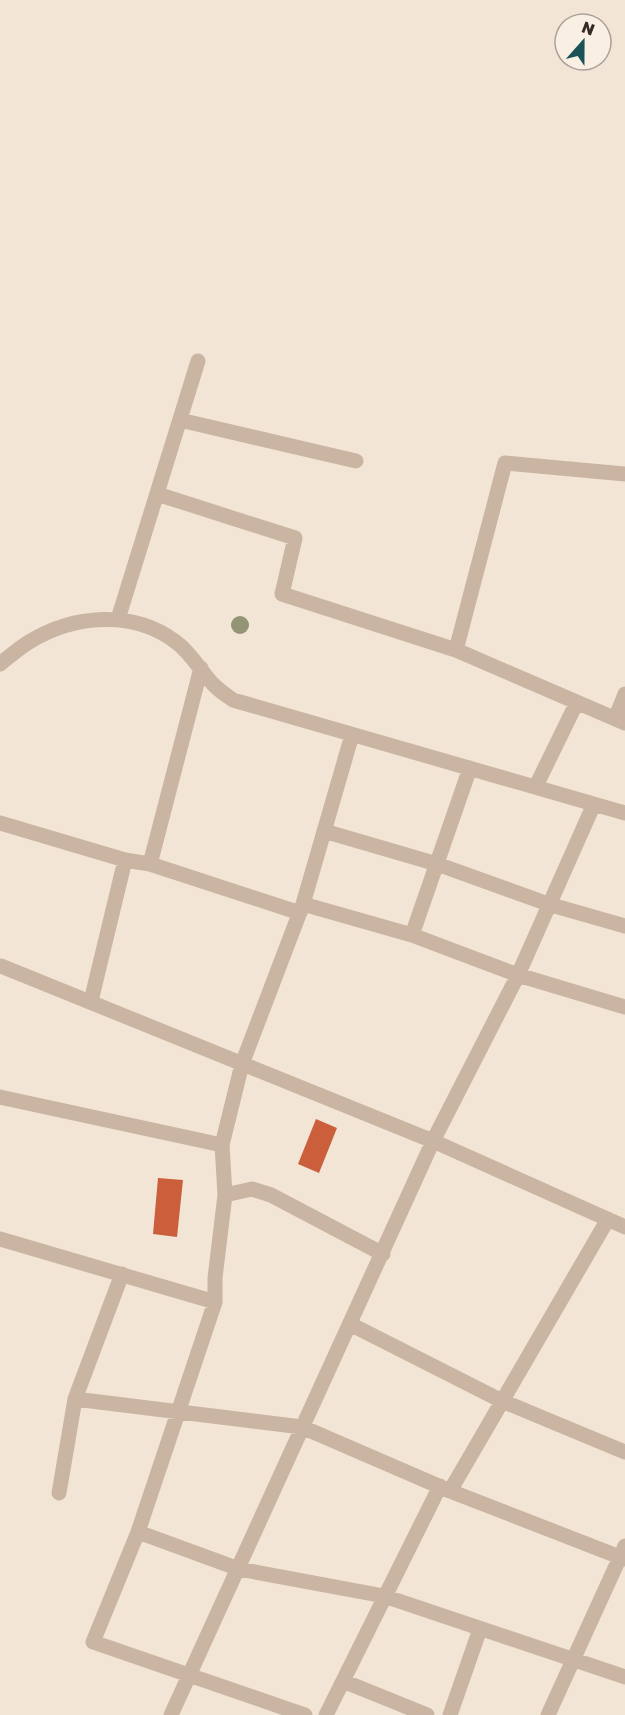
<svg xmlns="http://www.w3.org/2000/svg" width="625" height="1715" viewBox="0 0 625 1715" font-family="'Golos Text',sans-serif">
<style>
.building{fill:#cb5f3b}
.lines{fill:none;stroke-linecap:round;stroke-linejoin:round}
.minor{stroke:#cab5a2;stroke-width:15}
.tree{fill:#929576}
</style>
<rect width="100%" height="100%" fill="#f2e5d6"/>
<path class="building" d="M 316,1119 L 337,1128 L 319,1173 L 298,1164 Z
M 158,1178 L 183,1180 L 177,1237 L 153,1234 Z"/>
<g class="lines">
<path class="minor" d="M 180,420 L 356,461
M 157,494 L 295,538 L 282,594 L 456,650 L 625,723
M 118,619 L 198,361
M 456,650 L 505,463 L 625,474
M 0,664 C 9,657 19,648 29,642 C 73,615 133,609 176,642 C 191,653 200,670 212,683 C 218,690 226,695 233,700 L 625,813
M 615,719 L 625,694
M 536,786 L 577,702
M 0,823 L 125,860
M 324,831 L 437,864 L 548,904 L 625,926
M 150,864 L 201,668
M 303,904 L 412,935 L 518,975 L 625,1007
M 412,935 L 470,768
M 1,966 L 433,1141 L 625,1227
M 91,1001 L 125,860 L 150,864 L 300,913
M 0,1097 L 222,1145
M 225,1195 L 252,1189 L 271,1195 L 383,1254
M 0,1239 L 215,1302
M 350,1324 L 502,1401 L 625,1452
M 75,1399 L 302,1427 L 450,1491 L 625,1559
M 450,1491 L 608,1219
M 59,1493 L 75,1399 L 122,1274
M 138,1532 L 239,1569 L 384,1596 L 625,1677
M 343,1681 L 427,1715
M 171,1715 L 433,1141 L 518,975 L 594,804
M 305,1715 L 93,1642 L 138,1532 L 215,1302 L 215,1278 L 225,1195 L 222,1145 L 242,1064 L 303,904 L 352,735
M 326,1715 L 440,1486
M 450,1715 L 480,1629
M 548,1715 L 625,1546"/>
</g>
<circle class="tree" cx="240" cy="625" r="9"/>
<g transform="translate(583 42) rotate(21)"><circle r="28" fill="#faefe3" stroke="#aba097" stroke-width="1.5"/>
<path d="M0-4.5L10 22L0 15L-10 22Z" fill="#195257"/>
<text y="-9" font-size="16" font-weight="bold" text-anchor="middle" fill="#342a25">N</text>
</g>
</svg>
